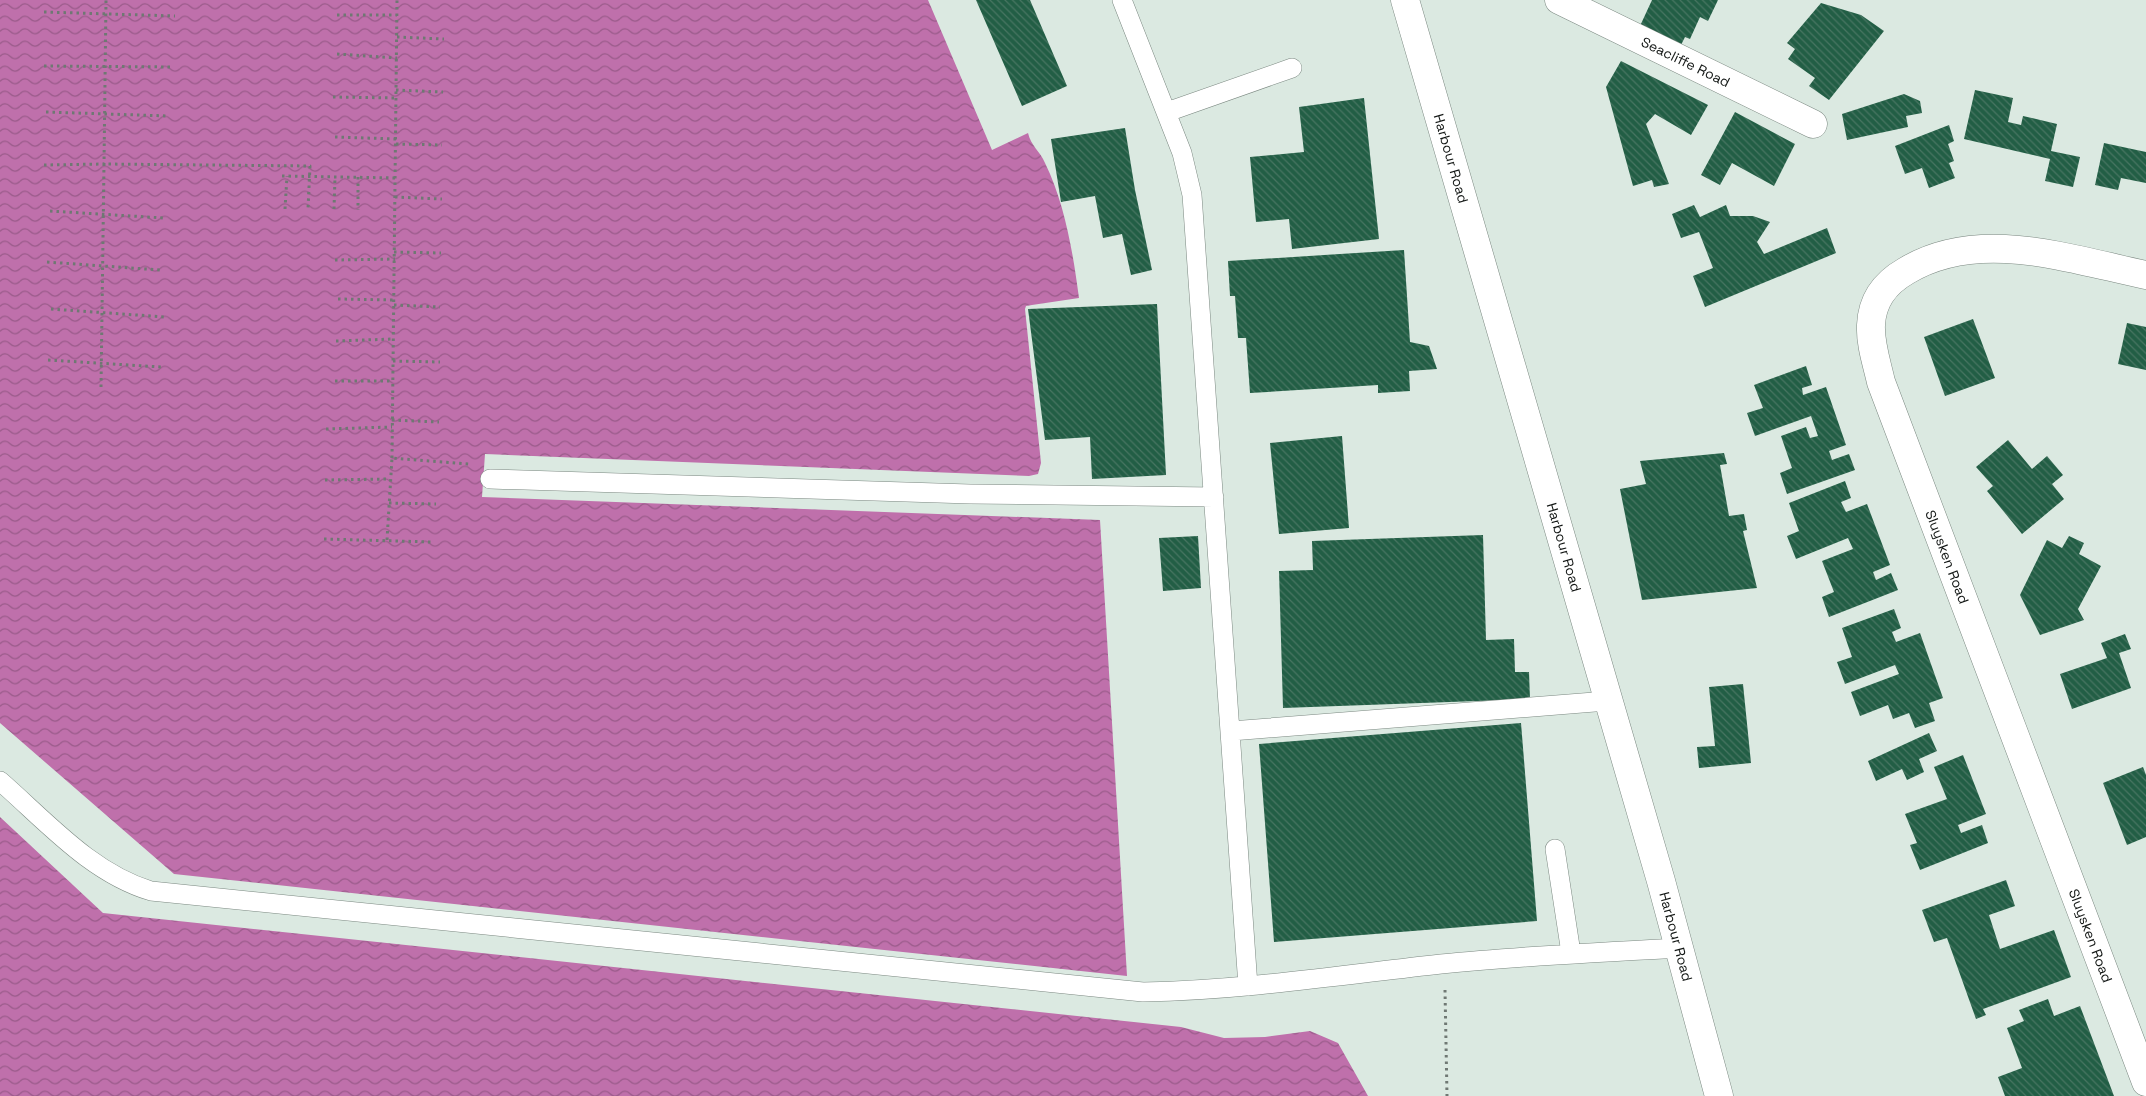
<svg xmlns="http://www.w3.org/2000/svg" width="2146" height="1096" viewBox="0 0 2146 1096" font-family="'Space Grotesk',sans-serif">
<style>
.water{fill:url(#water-waves)}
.building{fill:url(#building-back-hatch)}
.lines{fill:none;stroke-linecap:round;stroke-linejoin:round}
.lane-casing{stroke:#7b8881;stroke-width:20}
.street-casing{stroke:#7b8881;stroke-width:29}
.secondary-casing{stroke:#7b8881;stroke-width:29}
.path{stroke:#6f7873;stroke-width:3;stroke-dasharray:2.5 4;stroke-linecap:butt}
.lane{stroke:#fff;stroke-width:19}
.street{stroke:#fff;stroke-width:28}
.secondary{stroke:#fff;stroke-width:28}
.labels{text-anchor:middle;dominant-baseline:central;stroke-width:5;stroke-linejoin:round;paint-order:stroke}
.street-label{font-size:14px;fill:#121614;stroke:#dbe9e1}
</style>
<defs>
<pattern id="water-waves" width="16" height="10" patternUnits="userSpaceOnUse" patternTransform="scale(1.25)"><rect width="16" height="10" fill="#bf70ab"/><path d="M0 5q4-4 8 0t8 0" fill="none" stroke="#9a5b8a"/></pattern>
<pattern id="building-back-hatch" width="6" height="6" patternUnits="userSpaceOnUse" patternTransform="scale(1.25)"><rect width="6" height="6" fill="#225e45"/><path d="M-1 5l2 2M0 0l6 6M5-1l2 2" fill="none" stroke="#487562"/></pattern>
</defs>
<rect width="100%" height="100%" fill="#dbe9e1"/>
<path class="water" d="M 0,0 L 928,0 L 992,150 L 1028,133 C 1031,146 1040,151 1045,163 C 1065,204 1073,253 1079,298 L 1032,305 L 1026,306 L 1025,309 L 1041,463 L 1038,474 L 1029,476 L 485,454 L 482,497 L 1100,520 L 1127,976 L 174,874 L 0,723 Z
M 0,817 L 103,913 L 1181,1027 L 1224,1038 L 1265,1037 L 1310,1031 L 1338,1043 L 1368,1096 L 0,1096 Z"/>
<path class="building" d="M 976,0 L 1030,0 L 1067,86 L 1022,106 Z
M 1652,0 L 1718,0 L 1708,21 L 1700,17 L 1690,39 L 1685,37 L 1681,45 L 1640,26 Z
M 1821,3 L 1861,15 L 1884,31 L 1829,100 L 1809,86 L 1815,78 L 1788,59 L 1795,49 L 1787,43 Z
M 1621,61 L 1708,105 L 1691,135 L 1655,114 L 1646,124 L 1669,184 L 1654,187 L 1652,180 L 1633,186 L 1606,87 Z
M 1975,90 L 2013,98 L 2008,122 L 2021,125 L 2023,116 L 2057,124 L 2051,151 L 2080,157 L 2073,187 L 2045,181 L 2050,159 L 1964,139 Z
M 1904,94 L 1920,101 L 1922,113 L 1906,116 L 1908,127 L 1847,140 L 1842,114 Z
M 1364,98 L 1379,239 L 1292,249 L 1289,219 L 1256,222 L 1250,157 L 1304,152 L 1299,107 Z
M 1735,112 L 1795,144 L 1774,186 L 1732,163 L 1720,185 L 1701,175 Z
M 1949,125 L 1954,141 L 1948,144 L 1954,161 L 1949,163 L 1955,178 L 1929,188 L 1922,168 L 1905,174 L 1895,146 Z
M 1125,128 L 1135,190 L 1152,270 L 1131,275 L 1122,234 L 1103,238 L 1095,196 L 1061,202 L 1051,139 Z
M 2104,143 L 2146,152 L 2146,183 L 2121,178 L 2118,190 L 2095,185 Z
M 1694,205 L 1700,217 L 1726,205 L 1730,216 L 1753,216 L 1770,222 L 1757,242 L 1764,254 L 1827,228 L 1836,253 L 1705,307 L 1693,276 L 1713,268 L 1699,232 L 1681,238 L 1672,214 Z
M 1404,250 L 1410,342 L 1429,346 L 1437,369 L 1409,371 L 1410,391 L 1378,393 L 1378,385 L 1250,393 L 1246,338 L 1238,338 L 1235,296 L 1230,296 L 1228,261 Z
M 1157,304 L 1166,475 L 1092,479 L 1090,437 L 1045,440 L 1028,309 Z
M 1973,319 L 1995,378 L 1945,396 L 1924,337 Z
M 2127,323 L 2146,327 L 2146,370 L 2118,364 Z
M 1806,366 L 1812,385 L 1802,388 L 1803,395 L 1826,387 L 1846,445 L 1829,451 L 1832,460 L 1849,454 L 1855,470 L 1787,494 L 1780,473 L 1792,468 L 1781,436 L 1806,427 L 1810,438 L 1818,436 L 1811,416 L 1755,436 L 1747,413 L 1763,408 L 1754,385 Z
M 1342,436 L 1349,528 L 1279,534 L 1270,443 Z
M 2008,440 L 2032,469 L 2047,456 L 2063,475 L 2052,484 L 2064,499 L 2022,534 L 1987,491 L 1993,486 L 1976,467 Z
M 1724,453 L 1727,464 L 1720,465 L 1729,516 L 1744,514 L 1747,530 L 1743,531 L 1757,588 L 1642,600 L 1620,489 L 1646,484 L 1640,461 Z
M 1845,481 L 1851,498 L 1841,502 L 1846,512 L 1867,504 L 1890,565 L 1873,572 L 1876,580 L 1891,573 L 1898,590 L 1829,617 L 1822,597 L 1834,592 L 1822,561 L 1853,549 L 1848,538 L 1796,559 L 1787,536 L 1799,531 L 1789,503 Z
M 1483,535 L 1486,640 L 1514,639 L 1515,672 L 1529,672 L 1530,699 L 1283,708 L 1279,571 L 1313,570 L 1312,541 Z
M 1198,536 L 1201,588 L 1163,591 L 1159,538 Z
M 2069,536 L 2084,543 L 2079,554 L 2101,566 L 2078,609 L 2084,620 L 2040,635 L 2020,595 L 2047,540 L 2062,548 Z
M 1894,609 L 1901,628 L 1892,632 L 1896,642 L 1920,633 L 1943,698 L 1929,703 L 1935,721 L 1915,728 L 1909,713 L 1893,719 L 1888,705 L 1860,716 L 1851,692 L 1899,674 L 1895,665 L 1845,684 L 1837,662 L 1852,657 L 1842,628 Z
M 2125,634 L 2131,649 L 2119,653 L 2131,688 L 2072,709 L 2060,674 L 2107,658 L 2101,643 Z
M 1743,684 L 1751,763 L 1699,768 L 1697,747 L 1715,746 L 1709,687 Z
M 1521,723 L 1537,921 L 1274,942 L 1259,744 Z
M 1929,733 L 1937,751 L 1919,759 L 1924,772 L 1907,780 L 1902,769 L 1876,781 L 1868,761 Z
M 1963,755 L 1986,814 L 1958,825 L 1961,833 L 1982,825 L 1988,843 L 1920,870 L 1910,845 L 1917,843 L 1905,814 L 1947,799 L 1934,767 Z
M 2143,767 L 2146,775 L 2146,837 L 2127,845 L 2103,783 Z
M 2006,880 L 2015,906 L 1989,915 L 2000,949 L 2054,930 L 2071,977 L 1983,1009 L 1986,1015 L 1976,1019 L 1947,938 L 1934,942 L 1922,910 Z
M 2048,999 L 2054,1016 L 2080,1006 L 2114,1096 L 2005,1096 L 1998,1077 L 2022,1068 L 2007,1028 L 2024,1021 L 2019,1010 Z"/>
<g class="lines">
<g class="lane-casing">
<path id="lane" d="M 1122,0 L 1182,153 L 1192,195 L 1248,986
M 1167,112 L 1292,68
M 490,479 L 970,494 L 1214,497
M 1231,731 L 1607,701
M 0,781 C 47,822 91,873 151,891 L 1143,992 C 1243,990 1342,975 1441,964 C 1520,956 1600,952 1679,948
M 1555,849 L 1571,953"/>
</g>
<g class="street-casing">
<g id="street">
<path id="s1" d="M 1559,0 L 1813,124"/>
<path id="s2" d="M 2146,275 C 2069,259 1978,227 1906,271 C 1885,283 1872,301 1871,325 C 1870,344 1877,364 1881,382 L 2146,1082"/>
</g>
</g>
<g class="secondary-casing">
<g id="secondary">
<path id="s3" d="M 1405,0 L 1661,881 L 1719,1096"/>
</g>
</g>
<path class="path" d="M 44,12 L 175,16
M 337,15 L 397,15
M 397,37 L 444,39
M 337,54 L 397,58
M 44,66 L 174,67
M 396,90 L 443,92
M 333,97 L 396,98
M 46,112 L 168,116
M 335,137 L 396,139
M 396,144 L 442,145
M 44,165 L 104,164 L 106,0
M 282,176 L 396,178
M 358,177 L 358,210
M 395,197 L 442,199
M 285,209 L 287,176
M 334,209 L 335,177
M 50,211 L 164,218
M 394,252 L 441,253
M 335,260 L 395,259
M 47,262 L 160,270
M 338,299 L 394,300
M 394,305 L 440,307
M 51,309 L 165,317
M 336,341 L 393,339
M 48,360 L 161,367
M 393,361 L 440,362
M 335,381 L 393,381
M 101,387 L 104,164 L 310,166 L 308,209
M 392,420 L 439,422
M 326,429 L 392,427
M 392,458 L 397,0
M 325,480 L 390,479
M 389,503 L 436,504
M 324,539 L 432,542
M 387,540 L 392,458 L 469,464
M 1445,990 L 1447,1096"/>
<use href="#lane" class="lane"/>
<use href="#street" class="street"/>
<use href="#secondary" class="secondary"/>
</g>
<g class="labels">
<g class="street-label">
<text stroke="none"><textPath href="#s1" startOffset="141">Seacliffe Road</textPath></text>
<text stroke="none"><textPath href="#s3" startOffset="165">Harbour Road</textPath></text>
<text stroke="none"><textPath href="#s3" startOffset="570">Harbour Road</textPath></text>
<text stroke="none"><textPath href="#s2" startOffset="559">Sluysken Road</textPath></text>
<text stroke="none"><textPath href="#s2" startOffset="964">Sluysken Road</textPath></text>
<text stroke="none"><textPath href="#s3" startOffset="975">Harbour Road</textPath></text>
</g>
</g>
</svg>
